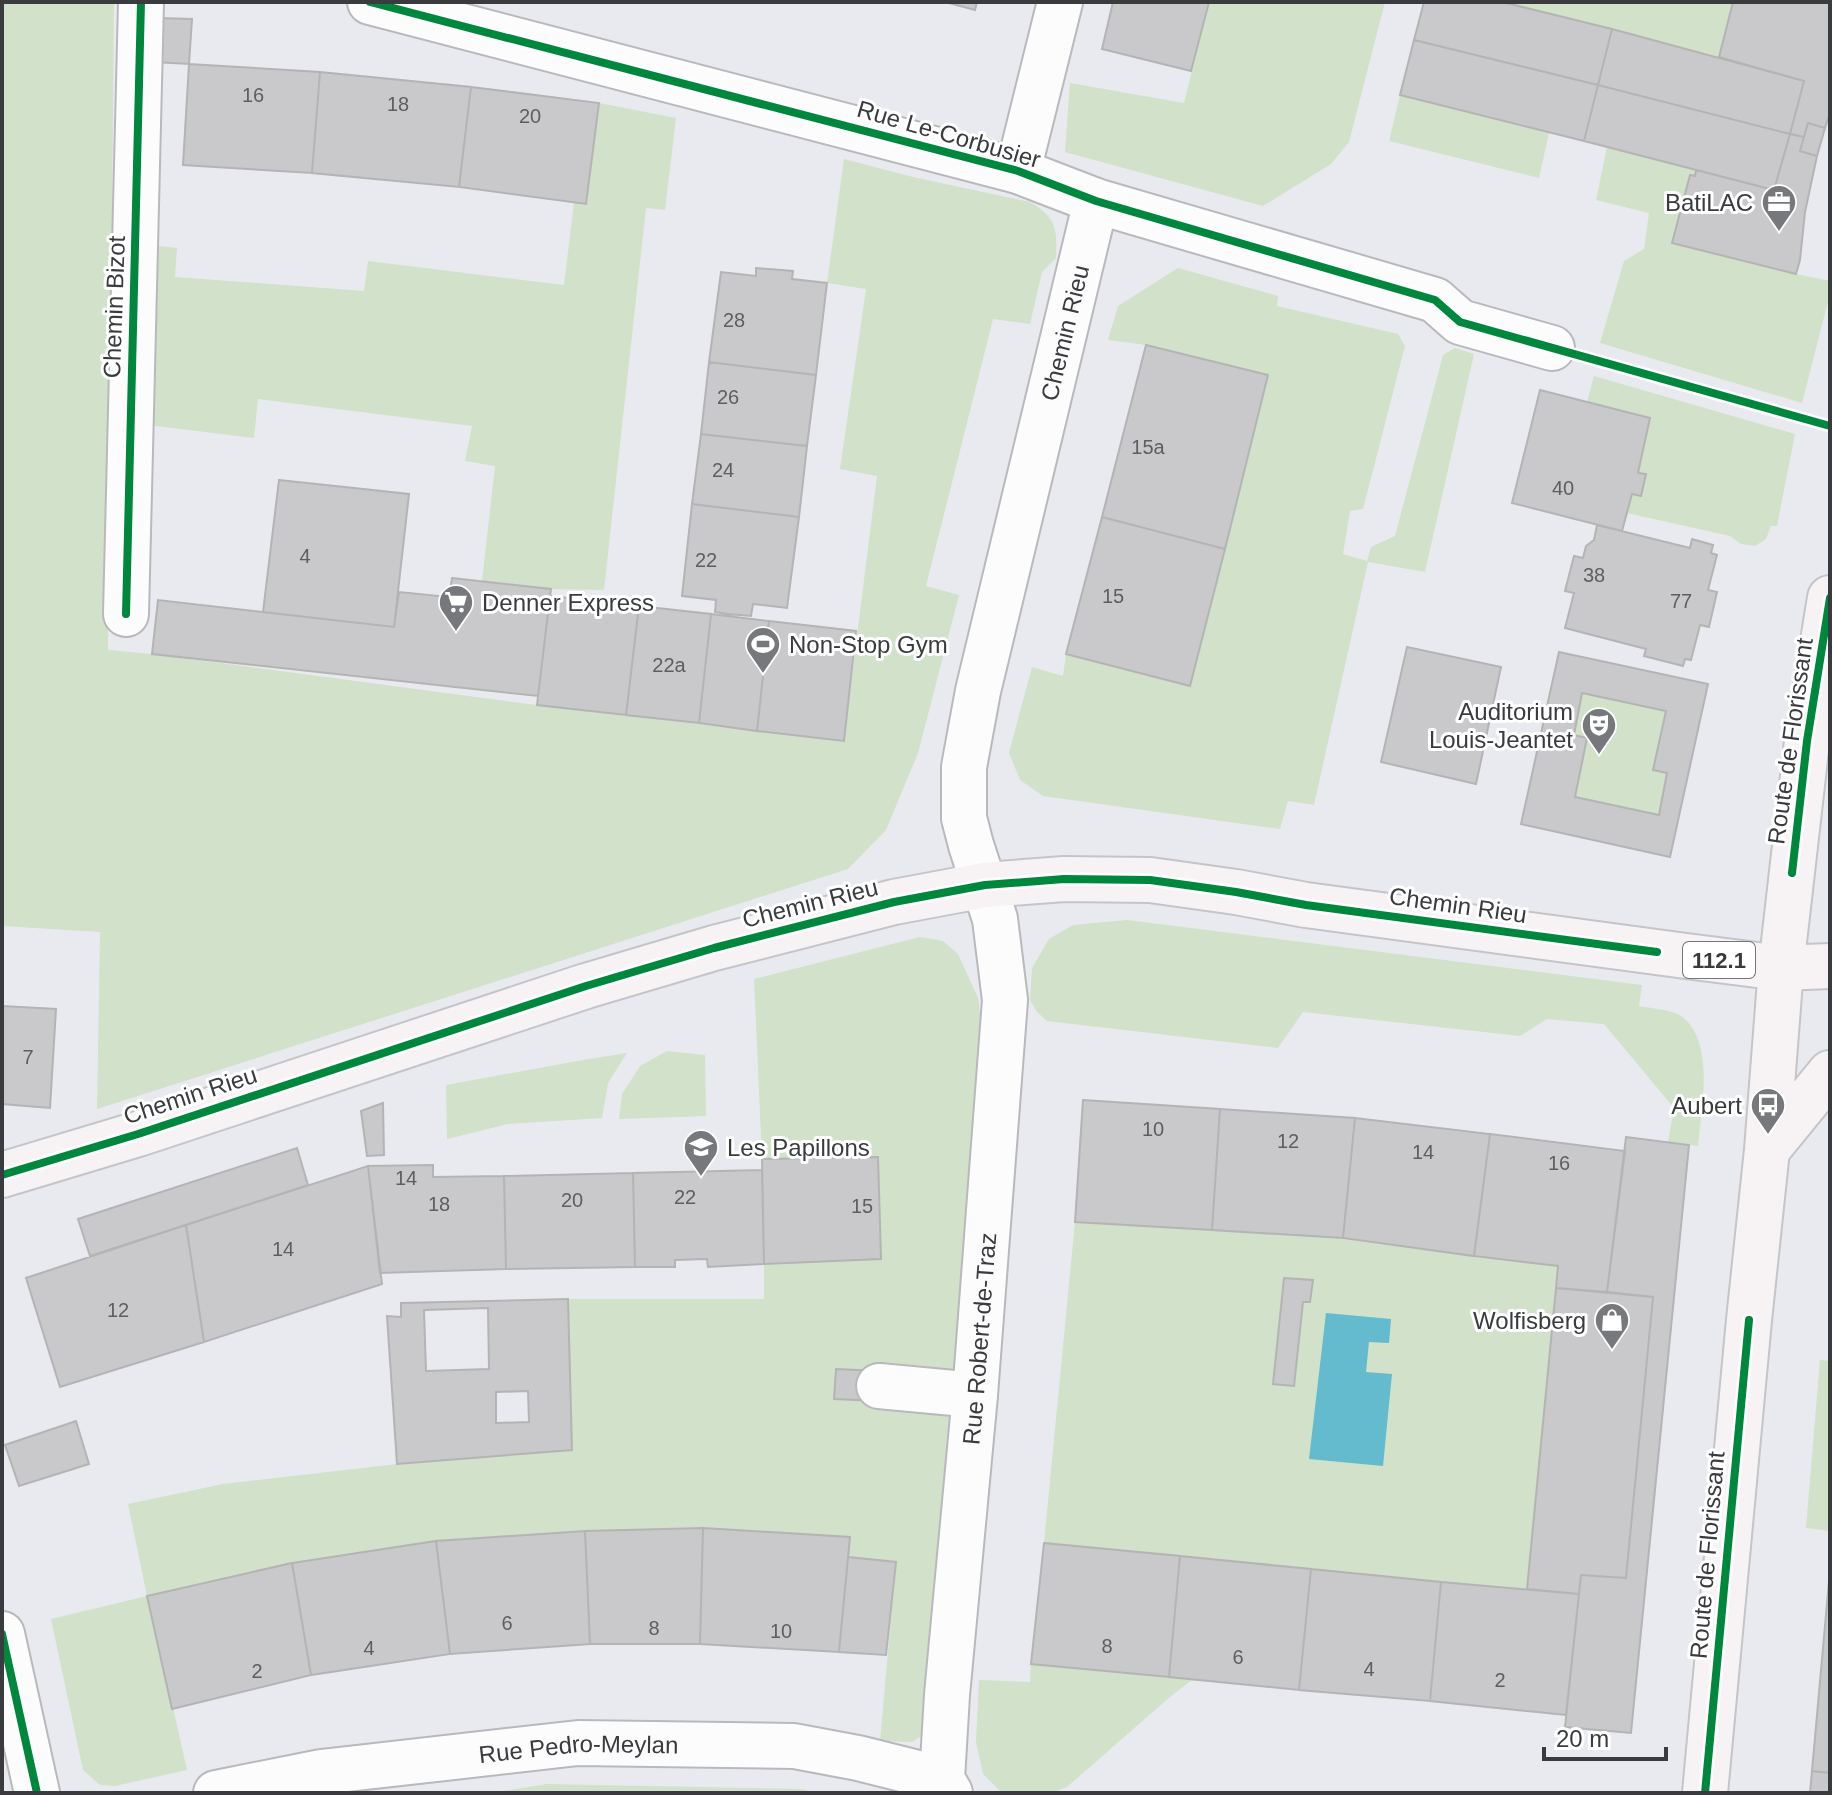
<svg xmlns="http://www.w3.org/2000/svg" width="1832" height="1795" viewBox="0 0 1832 1795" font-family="Helvetica,sans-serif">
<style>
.green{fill:#d1e1ca}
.water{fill:#65bbce}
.building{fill:#c9c8ca;stroke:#b4b4b5;stroke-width:2;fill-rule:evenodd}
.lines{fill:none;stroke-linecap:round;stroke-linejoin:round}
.minor-casing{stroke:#b9b9bd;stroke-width:48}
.major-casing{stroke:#c4c5c8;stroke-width:48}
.minor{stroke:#fcfcfd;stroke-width:44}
.major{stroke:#f7f3f5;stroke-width:44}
.cycleway-casing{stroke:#fff;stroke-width:13}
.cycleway{stroke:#00873e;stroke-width:8}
.labels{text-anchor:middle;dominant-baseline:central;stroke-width:6;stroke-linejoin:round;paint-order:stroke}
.number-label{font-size:20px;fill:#5e5e61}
.shield{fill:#fff;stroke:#757678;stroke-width:2}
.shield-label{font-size:22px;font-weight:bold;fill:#3a3b3e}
.street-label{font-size:24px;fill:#3a3b3e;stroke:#fff}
.poi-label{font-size:24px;fill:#3a3b3e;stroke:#fff;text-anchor:end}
</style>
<rect width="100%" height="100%" fill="#e9eaef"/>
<path class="green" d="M 2,2 L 114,2 L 108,650 L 152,654 L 537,705 L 844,740 L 877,476 L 840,469 L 866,289 L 827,283 L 844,159 L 913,177 L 1030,202 C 1057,219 1057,227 1056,258 L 1042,272 L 1030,324 L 993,319 L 926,586 L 959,595 L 918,753 L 886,830 L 848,869 L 97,1109 L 100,932 L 2,926 Z
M 1209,2 L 1385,2 L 1349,142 L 1331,164 L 1263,206 L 1065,152 L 1070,83 L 1184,103 Z
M 1502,2 L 1733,2 L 1719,57 Z
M 1400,95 L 1549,133 L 1539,178 L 1389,141 Z
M 599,103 L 676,118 L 665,210 L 646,208 L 604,590 L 551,589 L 482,581 L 495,466 L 465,461 L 472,426 L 258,399 L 254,438 L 148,425 L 150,245 L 177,248 L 175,277 L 364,291 L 368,261 L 564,285 L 574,202 L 586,203 Z
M 1607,147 L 1696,170 L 1695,176 L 1689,175 L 1672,243 L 1796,274 L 1830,281 L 1830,294 L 1802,403 L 1600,343 L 1624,261 L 1644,249 L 1649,213 L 1596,200 Z
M 1178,268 L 1278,296 L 1277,306 L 1398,334 L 1405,346 L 1363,509 L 1350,511 L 1343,554 L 1367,561 L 1371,547 L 1395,536 L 1443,355 L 1455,348 L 1474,354 L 1425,572 L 1368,562 L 1314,805 L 1288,801 L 1280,829 L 1043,796 L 1020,780 L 1009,753 L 1032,667 L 1063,676 L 1066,654 L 1190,685 L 1268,375 L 1146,345 L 1108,340 L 1118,306 Z
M 1594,376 L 1795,434 L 1777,526 L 1771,526 L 1766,539 L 1755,546 L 1741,544 L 1730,536 L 1627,513 L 1632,494 L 1641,496 L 1646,475 L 1638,473 L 1650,418 L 1587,402 Z
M 1582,693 L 1666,711 L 1654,770 L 1667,773 L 1659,815 L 1575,797 L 1587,738 L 1574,735 Z
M 1127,920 L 1642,985 L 1639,1006 C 1649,1008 1673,1010 1681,1016 C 1716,1041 1701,1109 1698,1146 L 1668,1142 L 1674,1108 L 1604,1024 L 1547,1019 L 1520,1036 L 1303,1012 L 1278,1048 L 1047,1021 L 1037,1012 L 1030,1000 L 1032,968 L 1049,939 L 1073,925 Z
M 920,937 L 943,941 L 958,954 L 978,998 L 984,1046 L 923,1735 L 912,1742 L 880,1741 L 896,1562 L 848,1557 L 849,1537 L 703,1528 L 585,1531 L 436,1541 L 292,1563 L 148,1596 L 187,1770 L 115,1786 L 100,1785 L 83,1770 L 51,1619 L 147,1596 L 128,1504 L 223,1484 L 397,1464 L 572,1450 L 568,1299 L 764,1299 L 764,1264 L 881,1259 L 878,1157 L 762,1159 L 754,979 Z
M 667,1051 L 705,1055 L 706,1116 L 619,1119 L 622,1094 L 640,1066 Z
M 627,1053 L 608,1083 L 602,1118 L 508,1124 L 447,1139 L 446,1085 L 577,1061 Z
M 1075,1222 L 1343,1238 L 1558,1266 L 1527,1589 L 1441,1582 L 1044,1543 Z
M 1820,1360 L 1830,1361 L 1830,1531 L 1806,1528 Z
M 1031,1664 L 1175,1678 L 1192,1680 L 1171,1696 L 1067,1787 L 1052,1793 L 1002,1793 L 983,1774 L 976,1742 L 979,1680 L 1030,1682 Z
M 547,1784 L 803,1789 L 815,1793 L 490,1793 Z"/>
<path class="water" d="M 1326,1313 L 1391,1319 L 1389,1343 L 1369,1342 L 1366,1372 L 1392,1374 L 1383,1466 L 1309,1459 Z"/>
<path class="building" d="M 945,2 L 977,2 L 975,10 Z
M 1113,2 L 1209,2 L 1191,71 L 1102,49 Z
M 1424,2 L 1502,2 L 1612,29 L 1598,85 L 1414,40 Z
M 1733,2 L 1830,2 L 1830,113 L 1825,128 L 1808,123 L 1804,137 L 1790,134 L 1804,81 L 1719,57 Z
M 156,18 L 192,19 L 189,64 L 154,62 Z
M 1612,29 L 1804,81 L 1790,134 L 1598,85 Z
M 1414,40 L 1598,85 L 1584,141 L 1400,95 Z
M 189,64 L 320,72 L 312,173 L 183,165 Z
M 320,72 L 471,87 L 459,187 L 312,173 Z
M 1598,85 L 1790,134 L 1774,190 L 1584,141 Z
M 471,87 L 599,103 L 586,204 L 459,187 Z
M 1808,123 L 1825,128 L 1817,156 L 1800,151 Z
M 1790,134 L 1804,137 L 1800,151 L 1817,156 L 1805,212 L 1800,260 L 1796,274 L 1672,243 L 1690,175 L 1695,176 L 1696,170 L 1774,190 Z
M 756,268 L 793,271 L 792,279 L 827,283 L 816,375 L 709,362 L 721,272 L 756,276 Z
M 1146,345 L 1268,375 L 1225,549 L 1102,517 Z
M 709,362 L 816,375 L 807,446 L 701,434 Z
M 1540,390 L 1650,418 L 1638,473 L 1646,474 L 1641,496 L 1632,494 L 1622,531 L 1512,503 Z
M 701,434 L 807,446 L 799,517 L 692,504 Z
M 279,480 L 409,494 L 394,627 L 263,612 Z
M 692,504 L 799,517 L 787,608 L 753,604 L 751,616 L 727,614 L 715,612 L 716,600 L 682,596 Z
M 1102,517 L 1225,549 L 1190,686 L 1066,654 Z
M 1597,525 L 1690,548 L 1692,539 L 1713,545 L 1711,553 L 1717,555 L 1708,590 L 1717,592 L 1709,627 L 1700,625 L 1691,660 L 1685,659 L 1683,666 L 1644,656 L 1646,649 L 1565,628 L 1574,593 L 1565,591 L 1574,556 L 1583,558 L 1586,546 L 1594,540 Z
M 452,578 L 551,589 L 538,696 L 152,654 L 158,600 L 394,627 L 399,592 L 449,597 Z
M 550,596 L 639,606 L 626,715 L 537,705 Z
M 639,606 L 711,614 L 699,723 L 626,715 Z
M 711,614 L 769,621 L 757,731 L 699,723 Z
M 769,621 L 856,631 L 844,741 L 757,731 Z
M 1407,647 L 1501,667 L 1476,784 L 1381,762 Z
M 1559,652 L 1708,684 L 1670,857 L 1521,824 ZM 1582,693 L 1666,711 L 1653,770 L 1667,773 L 1659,815 L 1575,797 L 1587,738 L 1574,735 Z
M 2,1006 L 56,1009 L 50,1108 L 2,1104 Z
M 1083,1100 L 1220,1109 L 1212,1230 L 1075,1222 Z
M 383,1103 L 384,1155 L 367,1156 L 361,1111 Z
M 1220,1109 L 1355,1118 L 1343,1238 L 1212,1230 Z
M 1355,1118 L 1490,1134 L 1474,1256 L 1343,1238 Z
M 1490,1134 L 1625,1151 L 1607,1292 L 1556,1288 L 1558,1266 L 1474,1256 Z
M 1626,1137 L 1689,1145 L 1631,1733 L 1565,1727 L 1581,1575 L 1626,1578 L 1653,1297 L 1607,1292 Z
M 297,1148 L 308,1185 L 90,1256 L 78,1219 Z
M 878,1157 L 881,1259 L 764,1264 L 762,1159 Z
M 433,1165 L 433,1177 L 504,1176 L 506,1269 L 380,1273 L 368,1166 Z
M 368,1166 L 382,1284 L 204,1342 L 186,1225 Z
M 762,1170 L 764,1264 L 708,1267 L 707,1259 L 675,1260 L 675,1267 L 635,1267 L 633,1173 Z
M 633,1173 L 635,1267 L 506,1269 L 504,1176 Z
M 186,1225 L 204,1342 L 60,1387 L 26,1278 Z
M 1284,1278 L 1313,1280 L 1310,1302 L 1303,1302 L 1294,1386 L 1273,1384 Z
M 1556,1288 L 1653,1297 L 1626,1578 L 1581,1575 L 1579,1594 L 1527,1589 Z
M 568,1299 L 572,1450 L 397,1464 L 387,1316 L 401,1317 L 401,1303 ZM 488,1308 L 489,1369 L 426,1371 L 424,1310 ZM 528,1391 L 529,1422 L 496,1423 L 496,1392 Z
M 836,1369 L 878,1371 L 876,1401 L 834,1399 Z
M 76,1421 L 89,1464 L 19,1486 L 5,1445 Z
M 703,1528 L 850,1537 L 839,1652 L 700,1644 Z
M 703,1528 L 700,1644 L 590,1644 L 585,1531 Z
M 585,1531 L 590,1644 L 450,1654 L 436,1541 Z
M 436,1541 L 450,1654 L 311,1675 L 292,1563 Z
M 1044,1543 L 1180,1556 L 1169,1677 L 1031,1664 Z
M 1180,1556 L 1311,1569 L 1299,1690 L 1169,1677 Z
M 848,1557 L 896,1562 L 886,1655 L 839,1652 Z
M 292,1563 L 311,1675 L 172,1709 L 147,1596 Z
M 1311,1569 L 1441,1582 L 1430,1701 L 1299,1690 Z
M 1829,1581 L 1830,1581 L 1830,1773 L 1812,1771 Z
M 1441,1582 L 1579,1594 L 1566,1715 L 1430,1701 Z
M 1812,1771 L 1830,1773 L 1830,1793 L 1810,1793 Z"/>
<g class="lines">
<g class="minor-casing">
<g id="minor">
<path d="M 370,2 L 1018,171 L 1096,201 L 1435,300 L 1460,322 L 1552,348"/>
<path d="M 1018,171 L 1060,2"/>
<path d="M 126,614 L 141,2"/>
<path d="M 879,1386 L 975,1395"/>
<path d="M 2,1634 L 37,1793"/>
<path id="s1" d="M 216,1793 L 321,1772 L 578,1743 L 794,1746 L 858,1758 L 942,1779"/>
<path id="s2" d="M 950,1793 L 942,1779 L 947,1695 L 975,1395 L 1005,1000 L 995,919 L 971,845 L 964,818 L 964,767 L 978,691 L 1096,201"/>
</g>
</g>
<g class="major-casing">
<path id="major" d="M 1767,1150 L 1830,1073
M 2,1175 L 138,1134 L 586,986 L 714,948 L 894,902 L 985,885 L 1064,879 L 1150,880 L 1236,892 L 1306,905 L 1686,956 L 1781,968 L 1830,966
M 1705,1793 L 1749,1320 L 1767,1150 L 1781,968 L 1807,741 L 1830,598"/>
</g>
<use href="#minor" class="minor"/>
<use href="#major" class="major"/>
<g class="cycleway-casing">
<path id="cycleway" d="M 370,2 L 1018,171 L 1096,201 L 1435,300 L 1460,322 L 1830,426
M 126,614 L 141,2
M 1792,873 L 1807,741 L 1830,598
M 2,1175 L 138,1134 L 586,986 L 714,948 L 894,902 L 985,885 L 1064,879 L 1150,880 L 1236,892 L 1306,905 L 1657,952
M 2,1634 L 37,1793
M 1705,1793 L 1749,1320"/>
</g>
<use href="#cycleway" class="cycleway"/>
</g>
<defs>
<g id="office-pin" transform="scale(1.8)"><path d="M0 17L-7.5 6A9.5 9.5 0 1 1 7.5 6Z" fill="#77787c" stroke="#fff"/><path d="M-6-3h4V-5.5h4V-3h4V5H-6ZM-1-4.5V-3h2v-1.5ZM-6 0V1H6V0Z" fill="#fff"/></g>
<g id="supermarket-pin" transform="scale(1.8)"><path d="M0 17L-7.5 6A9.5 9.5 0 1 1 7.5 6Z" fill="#77787c" stroke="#fff"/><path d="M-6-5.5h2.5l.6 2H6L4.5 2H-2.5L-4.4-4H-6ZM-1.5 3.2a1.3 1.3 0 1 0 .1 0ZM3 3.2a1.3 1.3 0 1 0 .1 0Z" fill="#fff"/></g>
<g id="stadium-pin" transform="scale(1.8)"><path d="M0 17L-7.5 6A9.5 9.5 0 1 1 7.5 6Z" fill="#77787c" stroke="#fff"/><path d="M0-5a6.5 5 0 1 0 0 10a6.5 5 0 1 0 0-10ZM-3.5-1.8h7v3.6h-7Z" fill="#fff"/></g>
<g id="theatre-pin" transform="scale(1.8)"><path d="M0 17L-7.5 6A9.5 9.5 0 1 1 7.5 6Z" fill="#77787c" stroke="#fff"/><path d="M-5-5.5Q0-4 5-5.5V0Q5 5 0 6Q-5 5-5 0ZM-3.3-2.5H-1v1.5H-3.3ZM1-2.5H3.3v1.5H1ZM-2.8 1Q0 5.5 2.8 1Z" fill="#fff"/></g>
<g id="bus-pin" transform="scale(1.8)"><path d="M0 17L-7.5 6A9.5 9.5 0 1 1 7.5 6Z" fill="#77787c" stroke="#fff"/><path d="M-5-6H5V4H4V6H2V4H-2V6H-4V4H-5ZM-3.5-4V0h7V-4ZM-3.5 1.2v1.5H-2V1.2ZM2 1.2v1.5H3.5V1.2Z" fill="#fff"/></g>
<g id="school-pin" transform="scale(1.8)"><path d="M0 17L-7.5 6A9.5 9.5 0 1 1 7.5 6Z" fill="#77787c" stroke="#fff"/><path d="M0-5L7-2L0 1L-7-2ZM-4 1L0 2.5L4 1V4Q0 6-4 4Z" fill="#fff"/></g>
<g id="shop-pin" transform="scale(1.8)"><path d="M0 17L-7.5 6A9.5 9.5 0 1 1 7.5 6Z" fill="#77787c" stroke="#fff"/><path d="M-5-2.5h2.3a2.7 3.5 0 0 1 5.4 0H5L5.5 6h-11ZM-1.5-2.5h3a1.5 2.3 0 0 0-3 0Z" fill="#fff"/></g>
</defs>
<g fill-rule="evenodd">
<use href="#office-pin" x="1779" y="202"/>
<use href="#supermarket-pin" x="456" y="602"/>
<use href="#stadium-pin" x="763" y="644"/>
<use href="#theatre-pin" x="1599" y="725"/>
<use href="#bus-pin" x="1768" y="1105"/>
<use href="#school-pin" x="701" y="1147"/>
<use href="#shop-pin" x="1612" y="1320"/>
</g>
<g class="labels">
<g class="number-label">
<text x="253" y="95">16</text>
<text x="398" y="104">18</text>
<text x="530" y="116">20</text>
<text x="734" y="320">28</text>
<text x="728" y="397">26</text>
<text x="1148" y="447">15a</text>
<text x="723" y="470">24</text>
<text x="1563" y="488">40</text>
<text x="305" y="556">4</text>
<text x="706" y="560">22</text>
<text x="1594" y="575">38</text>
<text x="1113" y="596">15</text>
<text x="1681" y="601">77</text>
<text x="669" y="665">22a</text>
<text x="28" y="1057">7</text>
<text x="1153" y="1129">10</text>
<text x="1288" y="1141">12</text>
<text x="1423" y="1152">14</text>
<text x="1559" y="1163">16</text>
<text x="406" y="1178">14</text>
<text x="685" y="1197">22</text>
<text x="572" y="1200">20</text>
<text x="439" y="1204">18</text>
<text x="862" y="1206">15</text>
<text x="283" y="1249">14</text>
<text x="118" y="1310">12</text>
<text x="507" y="1623">6</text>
<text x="654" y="1628">8</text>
<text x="781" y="1631">10</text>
<text x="1107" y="1646">8</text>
<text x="369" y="1648">4</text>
<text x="1238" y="1657">6</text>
<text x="1369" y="1669">4</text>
<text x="257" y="1671">2</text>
<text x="1500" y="1680">2</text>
</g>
<rect class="shield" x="1683" y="942" width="72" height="36" rx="6"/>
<g class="shield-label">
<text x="1719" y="960">112.1</text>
</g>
<g class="street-label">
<text transform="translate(949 134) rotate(16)">Rue Le-Corbusier</text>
<text transform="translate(114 307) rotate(-88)">Chemin Bizot</text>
<text stroke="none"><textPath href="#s2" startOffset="1482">Chemin Rieu</textPath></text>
<text transform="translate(1790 741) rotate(-82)">Route de Florissant</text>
<text transform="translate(810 903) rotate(-14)">Chemin Rieu</text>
<text transform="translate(1458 905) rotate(8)">Chemin Rieu</text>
<text transform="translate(190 1095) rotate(-18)">Chemin Rieu</text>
<text stroke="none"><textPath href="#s2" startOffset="458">Rue Robert-de-Traz</textPath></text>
<text transform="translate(1707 1555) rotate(-85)">Route de Florissant</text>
<text stroke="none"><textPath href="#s1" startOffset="366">Rue Pedro-Meylan</textPath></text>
</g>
<g class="poi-label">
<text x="1753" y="202">BatiLAC</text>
<text x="482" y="602" text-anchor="start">Denner Express</text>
<text x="789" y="644" text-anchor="start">Non-Stop Gym</text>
<text x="1573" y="711">Auditorium<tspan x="1573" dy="28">Louis-Jeantet</tspan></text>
<text x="1742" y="1105">Aubert</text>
<text x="727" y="1147" text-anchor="start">Les Papillons</text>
<text x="1586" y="1320">Wolfisberg</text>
</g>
</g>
<rect width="1832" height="1795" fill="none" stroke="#3a3b3e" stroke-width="8"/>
<path d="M1544 1747v12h122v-12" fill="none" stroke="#3a3b3e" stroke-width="4"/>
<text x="1556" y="1747" font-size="24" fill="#3a3b3e" stroke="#ffffff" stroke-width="6" paint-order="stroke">20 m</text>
</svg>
